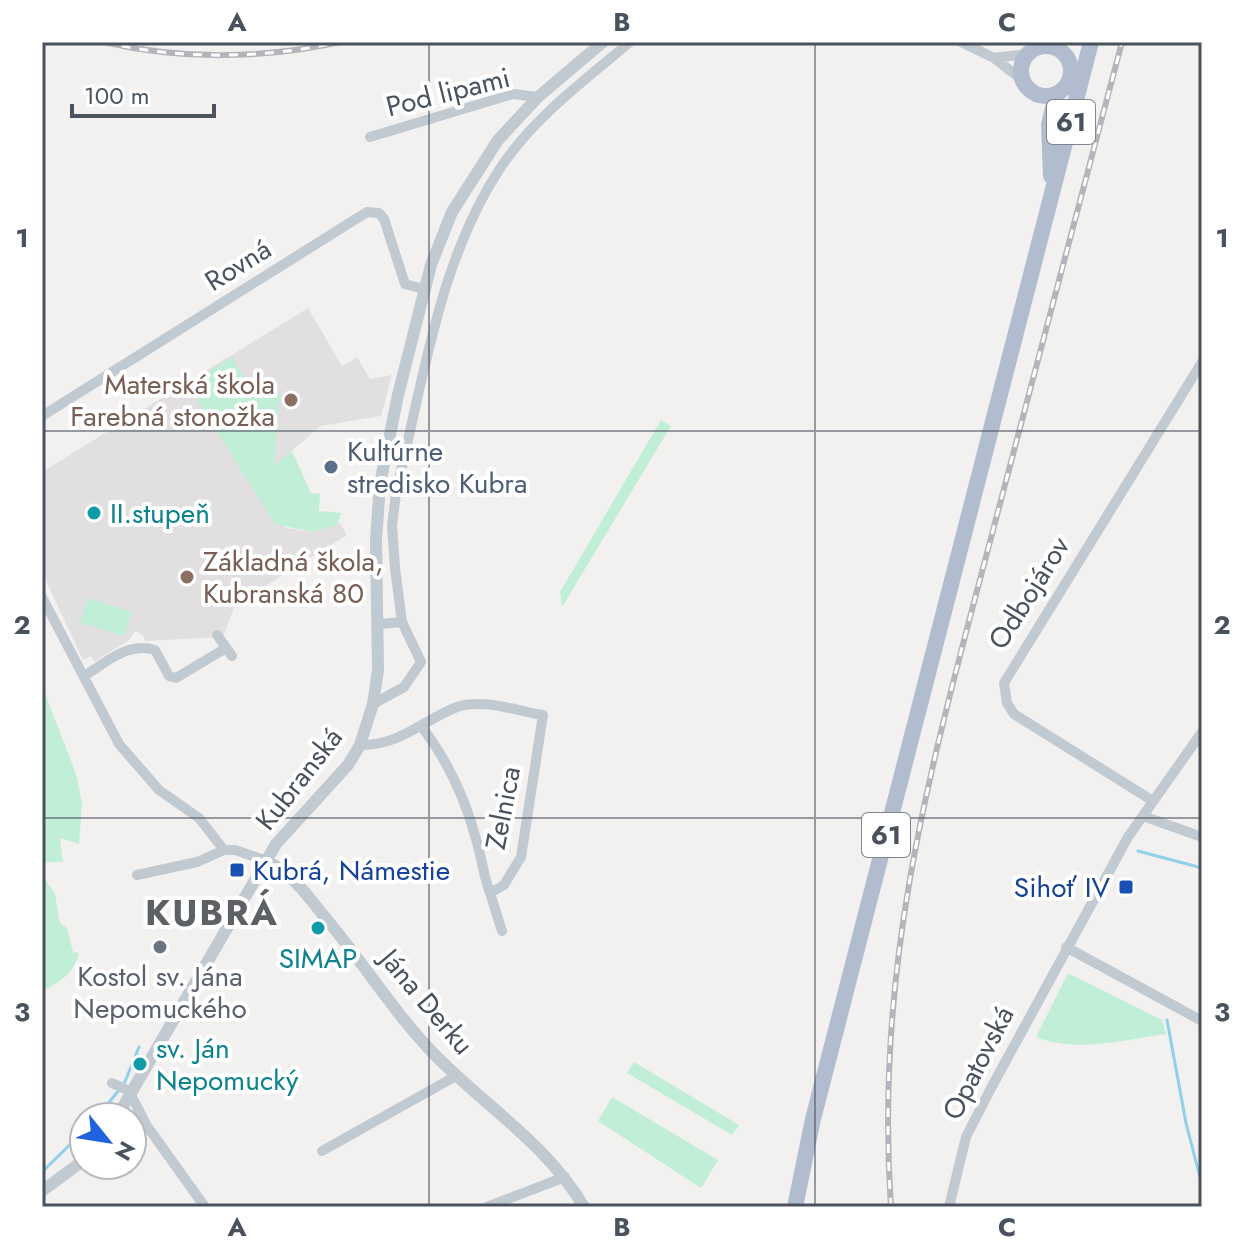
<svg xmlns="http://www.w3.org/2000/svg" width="1244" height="1249" viewBox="0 0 1244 1249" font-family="Jost,sans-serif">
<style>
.education{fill:#e1dfdf}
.green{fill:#c1eed6}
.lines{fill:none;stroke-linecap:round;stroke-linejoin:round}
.stream{stroke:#8fd0ea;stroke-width:3}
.minor{stroke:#c1c9d1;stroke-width:10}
.tertiary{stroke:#c1c9d1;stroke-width:12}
.primary{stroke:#b1bdce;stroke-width:16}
.rail-casing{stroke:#b3b5ba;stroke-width:6}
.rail{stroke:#fff;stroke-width:3;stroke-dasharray:9;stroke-linecap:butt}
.grid{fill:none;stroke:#49525d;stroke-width:2;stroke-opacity:0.55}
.education-dot{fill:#8d6e63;stroke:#fff;stroke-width:3}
.service-dot{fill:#5c6f8a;stroke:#fff;stroke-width:3}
.culture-dot{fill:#0f9aa8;stroke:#fff;stroke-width:3}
.transit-dot{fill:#1a4fb4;stroke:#fff;stroke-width:3}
.worship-dot{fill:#6b7280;stroke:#fff;stroke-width:3}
.labels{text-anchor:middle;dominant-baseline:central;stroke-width:8;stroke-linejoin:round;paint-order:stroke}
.shield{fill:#fff;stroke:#80868e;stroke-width:2}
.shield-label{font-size:26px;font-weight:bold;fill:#49525d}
.street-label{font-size:28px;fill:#49525d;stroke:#fff}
.education-label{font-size:28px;fill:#785e54;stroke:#fff;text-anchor:end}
.service-label{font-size:28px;fill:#4e5e75;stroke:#fff;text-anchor:start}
.culture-label{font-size:28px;fill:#0d838f;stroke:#fff;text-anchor:start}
.transit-label{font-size:28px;fill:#164399;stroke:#fff;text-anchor:start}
.worship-label{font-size:28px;fill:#5b616d;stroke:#fff}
.district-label{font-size:36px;font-weight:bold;letter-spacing:2px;fill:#5d6065;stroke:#fff}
.neatline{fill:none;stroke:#49525d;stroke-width:3}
.grid-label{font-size:26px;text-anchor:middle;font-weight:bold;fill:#49525d}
</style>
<rect width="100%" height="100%" fill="#f3f0f0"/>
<path class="education" d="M 308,308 L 342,366 L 357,357 L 370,379 L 392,375 L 381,416 L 320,426 L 252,486 L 287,528 L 312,532 L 340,523 L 347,535 L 235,605 L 223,637 L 145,641 L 143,635 L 135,631 L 129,640 L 94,662 L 91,656 L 83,660 L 42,572 L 42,472 Z"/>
<path class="green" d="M 232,357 L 251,389 L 280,392 L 274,466 L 292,451 L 311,493 L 320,494 L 319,511 L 341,513 L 337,525 L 312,532 L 275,524 L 188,385 Z
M 661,420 L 671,426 L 562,607 L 560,592 Z
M 88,598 L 132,612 L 124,636 L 80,623 Z
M 42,686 L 76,774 L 82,803 L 79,844 L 60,838 L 63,862 L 42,862 Z
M 42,875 L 55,894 L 60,923 L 67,928 L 73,952 L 79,953 C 74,974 60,982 42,991 Z
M 1068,973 L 1162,1020 L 1166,1034 C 1125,1040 1075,1053 1036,1037 Z
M 634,1062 L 739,1125 L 732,1135 L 627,1073 Z
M 612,1097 L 718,1160 L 701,1188 L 598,1121 Z"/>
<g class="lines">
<path class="stream" d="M 1138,851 L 1202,868
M 1167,1020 L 1186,1123 L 1202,1185
M 97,1117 L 124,1084 L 139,1047
M 42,1172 L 84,1131"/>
<path class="minor" d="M 961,42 L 994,58 L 1021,79
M 994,58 L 1026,54
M 370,137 L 513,94 L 538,97
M 42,416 L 367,212 L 379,213 L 384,219 L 405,284 L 424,289
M 42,597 L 119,744 L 159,790 L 199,818 L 224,850 L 235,850 L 267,861
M 380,624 L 402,622
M 217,635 L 232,656
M 84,676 C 106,663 128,641 155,650 L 169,676 L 176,678 L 226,648
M 373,704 L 404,687 L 421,662 L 402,622 L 395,568 L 392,525 L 397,487 C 424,379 439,258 503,164 C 536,116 586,79 630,42
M 360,745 C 400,746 423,720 457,707 C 482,698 518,711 543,715 L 521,857 L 504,885 L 490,893 C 483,875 482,858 476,839 C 465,798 448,761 422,727
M 1153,801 L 1014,714 L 1007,703 L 1004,683 L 1202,362
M 1143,816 L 1202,837
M 137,875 L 197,862 L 224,850
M 490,893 L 502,931
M 1066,947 L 1202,1021
M 112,1083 L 132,1092
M 131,1095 L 147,1126 L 205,1207
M 322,1151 L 456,1076
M 487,1207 L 565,1177
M 949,1207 L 966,1137 L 990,1090 L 1128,837 L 1202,732"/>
<path class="tertiary" d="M 267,861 C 293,874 310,899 328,921 C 365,965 395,1014 435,1055 C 485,1106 547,1144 584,1207
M 117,1117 L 276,844 L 348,765 L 360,745 L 373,704 L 378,670 L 376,540 L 380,484 L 398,395 L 431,265 L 452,212 L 498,140 L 538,97 L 603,42
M 42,1191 L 84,1160"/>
<path class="primary" d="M1021 71a25 25 0 1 1 50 0a25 25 0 1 1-50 0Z
M 1051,176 L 1049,125 L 1056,94
M 795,1207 L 813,1119 L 1091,42"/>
<g class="rail-casing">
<path id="rail" d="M 104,42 C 180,60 263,59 340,42
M 891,1207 C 874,964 931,765 992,534 C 1035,370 1079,206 1122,42"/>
</g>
<use href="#rail" class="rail"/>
</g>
<path class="grid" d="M 429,42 L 429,1207M 815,42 L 815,1207M 42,431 L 1202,431M 42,818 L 1202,818"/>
<g class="education-dot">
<circle cx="291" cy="400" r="8"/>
<circle cx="187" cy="577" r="8"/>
</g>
<circle class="service-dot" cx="331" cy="467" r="8"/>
<g class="culture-dot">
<circle cx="94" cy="513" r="8"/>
<circle cx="318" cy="928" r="8"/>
<circle cx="140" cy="1064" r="8"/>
</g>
<g class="transit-dot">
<rect x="229" y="862" width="16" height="16" rx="4"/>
<rect x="1118" y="879" width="16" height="16" rx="4"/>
</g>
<circle class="worship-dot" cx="160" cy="947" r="8"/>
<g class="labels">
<g class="shield">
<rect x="1047" y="100" width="48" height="44" rx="6"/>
<rect x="862" y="813" width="48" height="44" rx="6"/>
</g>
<g class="shield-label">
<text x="1071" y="122">61</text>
<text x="886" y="835">61</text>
</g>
<g class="street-label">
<text transform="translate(448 92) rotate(-14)">Pod lipami</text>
<text transform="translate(238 265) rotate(-32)">Rovná</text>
<text transform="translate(1029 593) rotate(-58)">Odbojárov</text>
<text transform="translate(299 779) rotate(-52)">Kubranská</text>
<text transform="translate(503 808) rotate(-79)">Zelnica</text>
<text transform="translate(427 1002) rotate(50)">Jána Derku</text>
<text transform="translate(978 1063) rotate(-63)">Opatovská</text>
</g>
<g class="education-label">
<text x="275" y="384">Materská škola<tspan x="275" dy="32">Farebná stonožka</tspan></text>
<text x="203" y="561" text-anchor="start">Základná škola,<tspan x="203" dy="32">Kubranská 80</tspan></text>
</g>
<g class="service-label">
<text x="347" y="451">Kultúrne<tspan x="347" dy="32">stredisko Kubra</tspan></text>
</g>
<g class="culture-label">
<text x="110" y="513">II.stupeň</text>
<text x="318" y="958" text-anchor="middle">SIMAP</text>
<text x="156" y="1048">sv. Ján<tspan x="156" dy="32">Nepomucký</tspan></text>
</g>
<g class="transit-label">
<text x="253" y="870">Kubrá, Námestie</text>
<text x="1110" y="887" text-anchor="end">Sihoť IV</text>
</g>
<g class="worship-label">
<text x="160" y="976">Kostol sv. Jána<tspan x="160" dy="32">Nepomuckého</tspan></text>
</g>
<g class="district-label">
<text x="212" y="912">KUBRÁ</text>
</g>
</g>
<rect width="1244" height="1249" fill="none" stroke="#ffffff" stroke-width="88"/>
<g transform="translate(108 1141) rotate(120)"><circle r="38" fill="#ffffff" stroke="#b6babe" stroke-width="2"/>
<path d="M0-6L14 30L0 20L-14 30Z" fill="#1f63de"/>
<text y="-12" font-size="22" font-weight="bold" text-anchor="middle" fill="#49525d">N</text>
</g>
<path d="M72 104v12h142v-12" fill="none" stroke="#49525d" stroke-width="4"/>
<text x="84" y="104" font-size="24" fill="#49525d" stroke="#ffffff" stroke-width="6" paint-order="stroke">100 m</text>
<rect x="44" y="44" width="1156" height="1161" class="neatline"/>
<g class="grid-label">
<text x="237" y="31">A</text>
<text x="622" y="31">B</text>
<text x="1007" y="31">C</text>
<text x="22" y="247">1</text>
<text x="1222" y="247">1</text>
<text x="22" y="634">2</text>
<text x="1222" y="634">2</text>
<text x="22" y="1021">3</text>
<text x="1222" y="1021">3</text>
<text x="237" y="1236">A</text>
<text x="622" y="1236">B</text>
<text x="1007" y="1236">C</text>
</g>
</svg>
